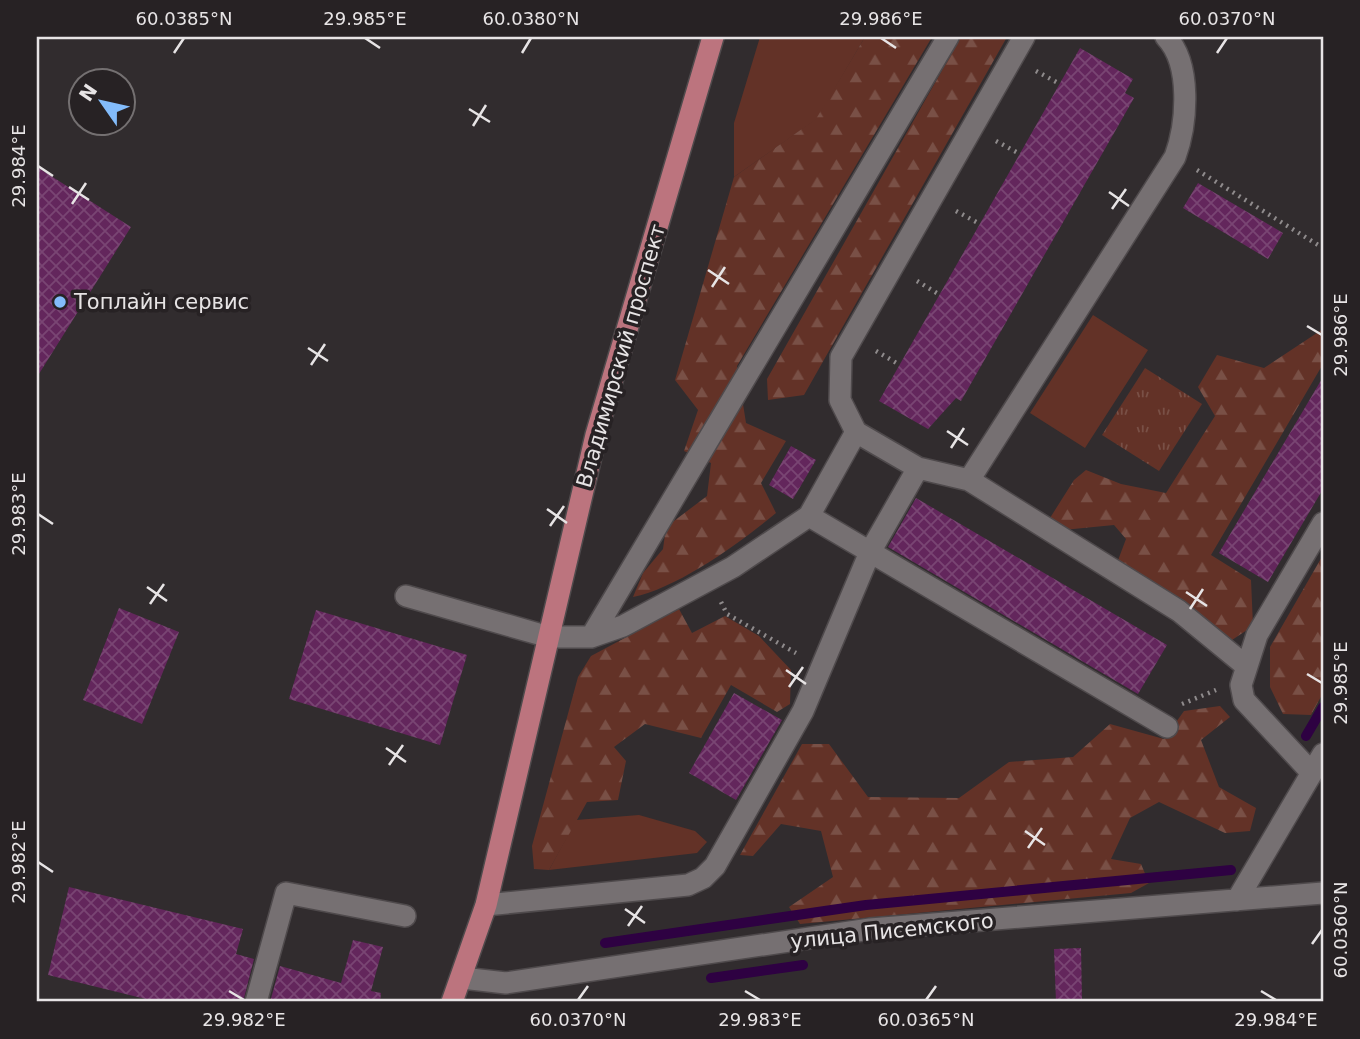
<svg xmlns="http://www.w3.org/2000/svg" width="1360" height="1039" viewBox="0 0 1360 1039" font-family="'DejaVu Sans',sans-serif">
<style>
.grass{fill:#633227}
.forest{fill:url(#forest-firs)}
.park{fill:url(#park-tufts)}
.lines{fill:none;stroke-linecap:round;stroke-linejoin:round}
.stream{stroke:#2e0142;stroke-width:10}
.building{fill:url(#building-cross-hatch)}
.minor-casing{stroke:#4f4a4c;stroke-width:24}
.major-casing{stroke:#4f4a4c;stroke-width:24}
.path{stroke:#8f8b8c;stroke-width:4.5;stroke-dasharray:2 5;stroke-linecap:butt}
.minor{stroke:#767072;stroke-width:21}
.major{stroke:#bc747e;stroke-width:21}
.ticks{fill:none;stroke:#e7e4e5;stroke-width:2.5}
.poi-dot{fill:#83bcfb;stroke:#272224;stroke-width:2.5}
.labels{text-anchor:middle;dominant-baseline:central;stroke-width:7;stroke-linejoin:round;paint-order:stroke}
.poi-label{font-size:21px;fill:#e7e4e5;stroke:#272224;text-anchor:start}
.street-label{font-size:21px;fill:#e7e4e5;stroke:#272224}
.neatline{fill:none;stroke:#e7e4e5;stroke-width:2.5}
.ticks-label{font-size:18px;text-anchor:middle;fill:#e7e4e5}
</style>
<defs>
<pattern id="forest-firs" width="22" height="20" patternUnits="userSpaceOnUse" patternTransform="scale(1.75)"><rect width="22" height="20" fill="#633227"/><path d="M5 1l3.5 6h-7zM16 11l3.5 6h-7z" fill="#795046"/></pattern>
<pattern id="park-tufts" width="24" height="20" patternUnits="userSpaceOnUse" patternTransform="scale(1.75)"><rect width="24" height="20" fill="#633227"/><path d="M3 7l-1-3M5 7V3M7 7l1-3M15 17l-1-3M17 17v-4M19 17l1-3" fill="none" stroke="#795046"/></pattern>
<pattern id="building-cross-hatch" width="8" height="8" patternUnits="userSpaceOnUse" patternTransform="scale(1.75)"><rect width="8" height="8" fill="#63265c"/><path d="M0 0l8 8M0 8l8-8" fill="none" stroke="#794573"/></pattern>
</defs>
<rect width="100%" height="100%" fill="#312c2e"/>
<path class="grass" d="M 760,37 L 865,37 L 817,119 L 734,177 L 734,123 Z
M 1093,315 L 1148,350 L 1085,448 L 1030,413 Z
M 639,815 L 695,831 L 707,842 L 697,853 L 549,870 L 576,820 Z"/>
<path class="forest" d="M 865,37 L 932,37 L 737,366 L 746,423 L 786,441 L 761,483 L 776,513 C 740,543 678,588 633,597 L 643,573 L 663,549 L 666,527 L 707,496 L 711,463 L 684,451 L 698,410 L 675,380 L 734,177 L 816,119 Z
M 961,37 L 1007,37 L 804,395 L 768,400 L 767,379 Z
M 1323,329 L 1323,364 L 1211,555 L 1251,580 L 1253,626 L 1232,640 L 1117,563 L 1126,539 L 1114,525 L 1063,530 L 1050,518 L 1074,480 L 1086,470 L 1121,484 L 1166,493 L 1215,416 L 1198,387 L 1217,355 L 1264,368 Z
M 1323,555 L 1323,693 L 1311,715 L 1283,714 L 1270,687 L 1270,647 Z
M 679,609 L 692,633 L 725,616 L 759,636 L 791,670 L 790,704 L 777,712 L 731,685 L 701,738 L 645,724 L 614,747 L 626,761 L 618,800 L 587,802 L 549,870 L 534,869 L 532,846 L 578,677 L 591,656 Z
M 1220,706 L 1230,717 L 1201,740 L 1219,787 L 1256,808 L 1250,831 L 1225,833 L 1159,802 L 1130,818 L 1111,859 L 1141,864 L 1149,883 L 1131,893 L 800,924 L 789,907 L 833,877 L 821,831 L 781,824 L 753,856 L 740,855 L 802,744 L 829,744 L 868,797 L 959,798 L 1009,762 L 1073,757 L 1110,724 L 1164,739 L 1184,711 Z"/>
<path class="park" d="M 1145,368 L 1202,404 L 1159,471 L 1102,435 Z"/>
<g class="lines">
<path class="stream" d="M 1306,736 L 1323,707
M 605,943 L 866,905 L 1231,870
M 711,978 L 803,965"/>
</g>
<path class="building" d="M 1080,48 L 1133,79 L 1125,93 L 1134,98 L 961,401 L 956,398 L 928,429 L 879,401 Z
M 37,167 L 131,227 L 37,377 Z
M 1198,183 L 1283,233 L 1268,259 L 1183,208 Z
M 1323,377 L 1323,489 L 1268,582 L 1219,553 Z
M 791,446 L 816,460 L 793,499 L 769,485 Z
M 916,498 L 1167,645 L 1138,694 L 888,547 Z
M 119,608 L 179,632 L 142,724 L 83,700 Z
M 316,610 L 467,655 L 440,745 L 289,699 Z
M 734,693 L 782,720 L 736,800 L 689,773 Z
M 69,887 L 243,929 L 236,954 L 254,959 L 243,1002 L 158,1002 L 48,975 Z
M 353,940 L 383,947 L 371,991 L 381,993 L 380,1002 L 270,1002 L 280,966 L 341,983 Z
M 1081,948 L 1082,1002 L 1056,1002 L 1054,949 Z"/>
<g class="lines">
<g class="minor-casing">
<path id="minor" d="M 1024,37 L 841,357 L 840,400 L 856,432 L 918,468 L 969,480 L 1179,611 L 1246,666
M 969,480 L 1175,157 C 1187,124 1192,64 1166,37
M 809,516 L 1167,727
M 406,596 L 549,637 L 591,637 L 623,626 L 733,567 L 809,516 L 856,432
M 591,637 L 948,37
M 1312,773 L 1244,700 L 1241,685 L 1257,635 L 1323,523
M 1237,900 L 1323,754
M 486,905 L 688,885 L 703,878 L 715,866 L 803,711 L 870,552 L 918,468
M 462,978 L 506,983 L 870,929 L 1323,893
M 256,1002 L 286,893 L 405,916"/>
</g>
<g class="major-casing">
<path id="major" d="M 452,1002 L 486,905 L 596,435 L 713,37"/>
</g>
<path class="path" d="M 1036,71 L 1060,84
M 996,141 L 1020,154
M 1197,170 L 1323,248
M 956,211 L 980,224
M 917,281 L 940,295
M 876,351 L 900,365
M 721,602 L 727,614 L 796,653
M 1182,704 L 1216,690"/>
<use href="#minor" class="minor"/>
<use href="#major" class="major"/>
</g>
<path class="ticks" d="M 365,38 L 380,48M 881,38 L 896,48M 174,53 L 184,38M 522,53 L 531,38M 1217,53 L 1227,38M 469,109 L 490,122M 473,126 L 486,105M 38,166 L 53,176M 69,187 L 89,200M 1109,192 L 1129,206M 72,204 L 86,183M 1112,209 L 1126,189M 708,270 L 729,284M 712,287 L 725,267M 1307,326 L 1322,335M 308,348 L 328,361M 311,365 L 325,344M 947,431 L 968,445M 951,448 L 964,428M 547,509 L 567,523M 38,514 L 53,524M 550,526 L 564,506M 147,587 L 167,601M 1186,592 L 1207,606M 150,604 L 164,584M 1190,609 L 1203,589M 786,670 L 806,684M 1307,674 L 1322,683M 789,687 L 803,667M 386,748 L 406,762M 389,765 L 403,745M 1025,831 L 1045,845M 1028,848 L 1042,828M 38,862 L 53,872M 625,909 L 645,923M 628,926 L 642,906M 1312,944 L 1322,930M 229,991 L 244,1000M 745,991 L 760,1000M 1261,991 L 1276,1000M 578,1000 L 588,986M 926,1000 L 936,986"/>
<circle class="poi-dot" cx="60" cy="302" r="7"/>
<g class="labels">
<g class="poi-label">
<text x="74" y="302">Топлайн сервис</text>
</g>
<g class="street-label">
<text transform="translate(621 356) rotate(-74)">Владимирский проспект</text>
<text transform="translate(892 931) rotate(-6)">улица Писемского</text>
</g>
</g>
<rect width="1360" height="1039" fill="none" stroke="#272224" stroke-width="77"/>
<g transform="translate(102 102) rotate(304)"><circle r="33" fill="#272224" stroke="#747071" stroke-width="2"/>
<path d="M0-5L12 26L0 18L-12 26Z" fill="#83bcfb"/>
<text y="-10" font-size="19" font-weight="bold" text-anchor="middle" fill="#e7e4e5">N</text>
</g>
<rect x="38" y="38" width="1284" height="962" class="neatline"/>
<g class="ticks-label">
<text x="184" y="25">60.0385°N</text>
<text x="365" y="25">29.985°E</text>
<text x="531" y="25">60.0380°N</text>
<text x="881" y="25">29.986°E</text>
<text x="1227" y="25">60.0370°N</text>
<text transform="translate(19 166) rotate(-90)" y="6">29.984°E</text>
<text transform="translate(1341 335) rotate(-90)" y="6">29.986°E</text>
<text transform="translate(19 514) rotate(-90)" y="6">29.983°E</text>
<text transform="translate(1341 683) rotate(-90)" y="6">29.985°E</text>
<text transform="translate(19 862) rotate(-90)" y="6">29.982°E</text>
<text transform="translate(1341 930) rotate(-90)" y="6">60.0360°N</text>
<text x="244" y="1026">29.982°E</text>
<text x="578" y="1026">60.0370°N</text>
<text x="760" y="1026">29.983°E</text>
<text x="926" y="1026">60.0365°N</text>
<text x="1276" y="1026">29.984°E</text>
</g>
</svg>
